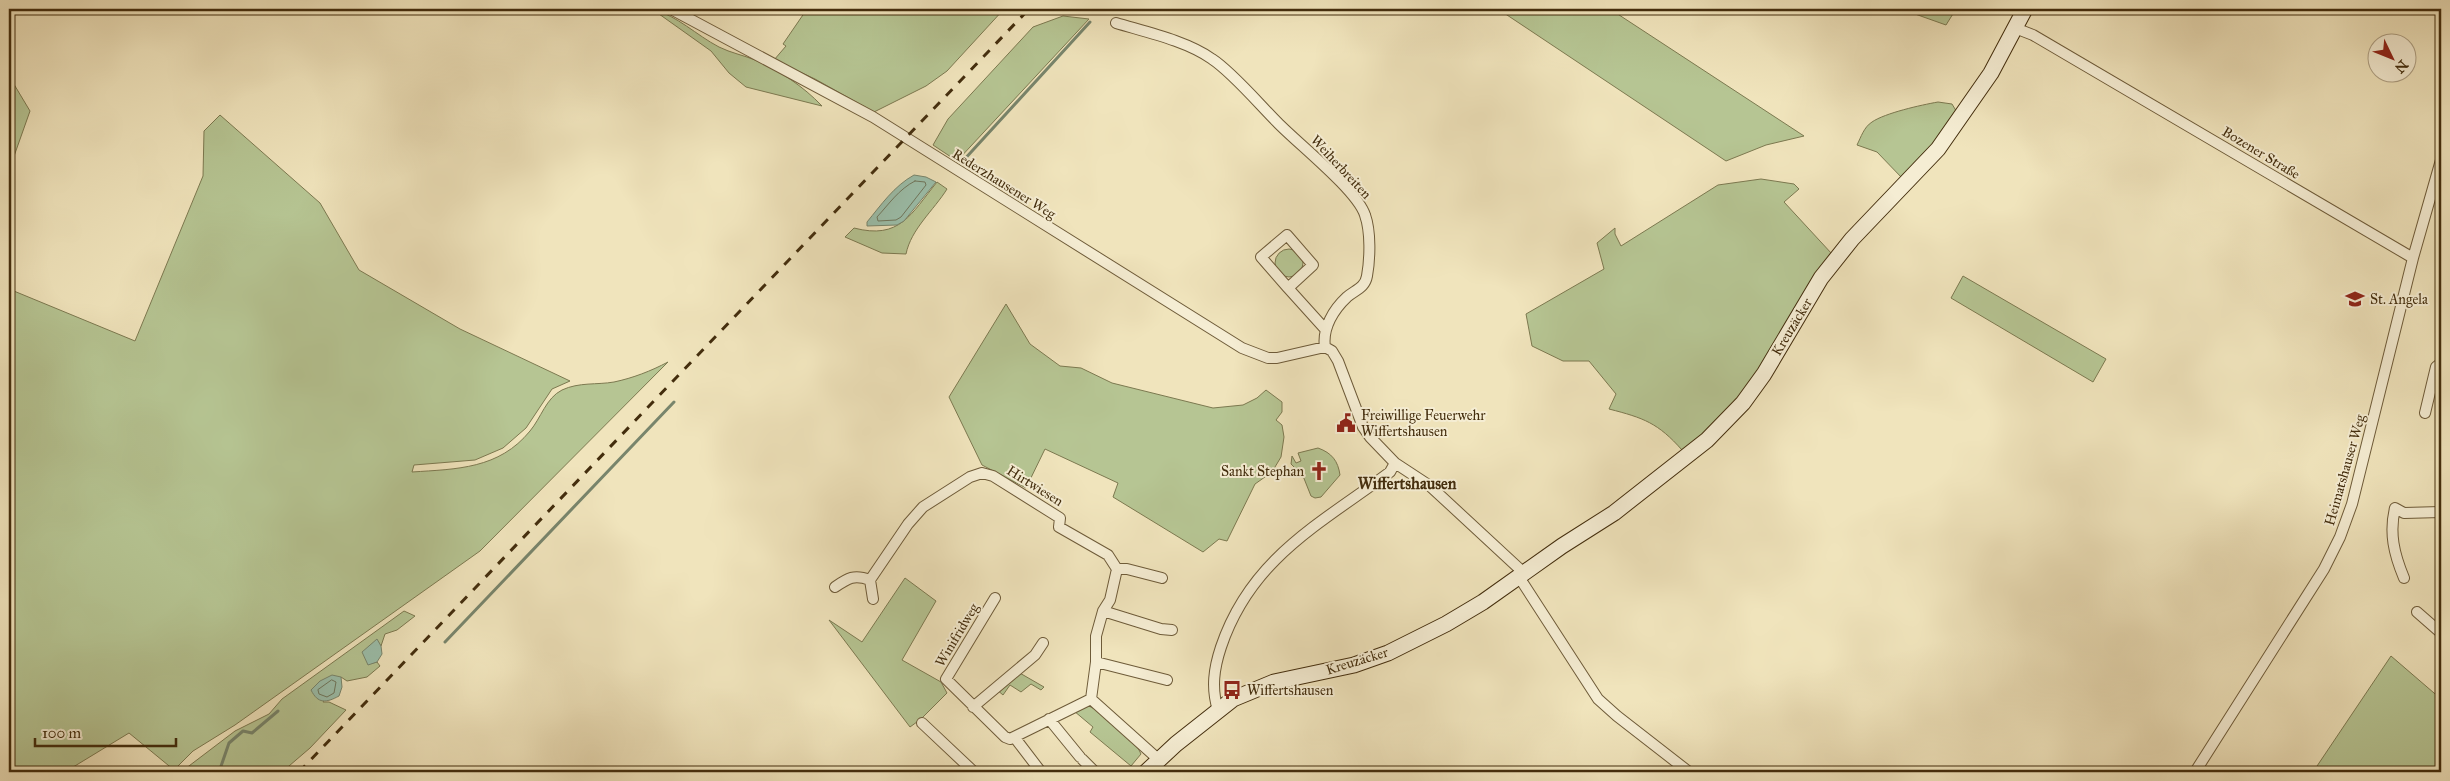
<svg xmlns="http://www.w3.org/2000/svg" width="2450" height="781" viewBox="0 0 2450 781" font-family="'IM FELL Great Primer',serif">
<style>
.green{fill:#b6c593;stroke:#7c7950}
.water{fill:#9bbfab;stroke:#78856c}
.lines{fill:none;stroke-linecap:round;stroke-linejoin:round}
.shore{stroke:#6f765c;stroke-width:1}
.stream{stroke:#78856c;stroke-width:3}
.street-casing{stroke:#6e5b39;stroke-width:12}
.secondary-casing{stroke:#432d0d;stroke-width:17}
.street{stroke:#f5edd3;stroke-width:10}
.secondary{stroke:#f5edd3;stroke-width:15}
.rail{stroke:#432d0d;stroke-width:3;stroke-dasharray:9 9;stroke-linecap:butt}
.labels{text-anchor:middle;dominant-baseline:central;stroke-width:4;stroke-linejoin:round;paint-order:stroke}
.street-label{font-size:14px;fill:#432d0d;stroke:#f5edd3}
.poi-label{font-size:14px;fill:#432d0d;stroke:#f5edd3;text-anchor:start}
.quarter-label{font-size:16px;font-weight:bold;fill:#432d0d;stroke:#f5edd3}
</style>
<rect width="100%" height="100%" fill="#f0e4bc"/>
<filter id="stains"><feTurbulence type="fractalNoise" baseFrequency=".004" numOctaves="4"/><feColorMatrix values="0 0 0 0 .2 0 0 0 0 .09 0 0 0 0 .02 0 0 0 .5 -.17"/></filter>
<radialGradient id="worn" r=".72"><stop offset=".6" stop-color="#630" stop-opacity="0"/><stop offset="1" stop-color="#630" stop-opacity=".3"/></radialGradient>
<path class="green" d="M 652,9 C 678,16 696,35 719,47 C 731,53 743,55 755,60 C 780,71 803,86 822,106 L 746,87 L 729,73 L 711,51 Z
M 807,9 L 1004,9 L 947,71 L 926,86 L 874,112 L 815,79 L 774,60 L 786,46 L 783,44 Z
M 1498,9 L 1610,9 L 1804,136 L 1766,145 L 1726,161 Z
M 1901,9 L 1956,9 L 1946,25 Z
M 1063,16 L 1089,19 L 957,161 L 933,145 L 948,119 L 1033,27 Z
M 9,76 L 30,111 L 13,159 L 9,161 Z
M 1938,102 L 1952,104 L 1958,114 L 1903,179 L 1877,152 L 1857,145 C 1861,137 1864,127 1872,122 C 1885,113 1921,105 1938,102 Z
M 220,115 L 320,203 L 359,270 L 460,329 L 570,381 L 552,389 L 526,428 L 503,448 L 475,460 L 414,465 L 412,472 C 457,469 499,469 530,431 C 541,418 546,398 562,390 C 579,382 597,385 614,382 C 633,378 651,371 668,362 L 480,551 L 235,725 L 193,751 L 174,770 L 129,733 L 65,772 L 9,772 L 9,289 L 135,341 L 203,176 L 204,131 Z
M 1761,179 L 1794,184 L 1799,189 L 1784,202 L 1832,254 L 1759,373 L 1711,431 L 1682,450 C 1658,423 1644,418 1609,409 L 1616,394 L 1589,361 L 1563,361 L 1532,346 L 1526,314 L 1604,269 L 1597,243 L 1615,228 L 1615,234 L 1621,246 L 1718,185 Z
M 937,182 L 947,189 C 934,210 911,229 906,254 L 882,253 L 845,237 L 854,228 C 900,240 911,214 937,182 Z
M1275 263a14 14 0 1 1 28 0a14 14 0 1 1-28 0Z
M 1963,276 L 2106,359 L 2093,382 L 1951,298 Z
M 1006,304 L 1030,344 L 1060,366 L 1081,368 L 1112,383 L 1213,408 L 1243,405 L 1257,398 L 1266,390 L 1282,402 L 1282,412 L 1276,420 L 1282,425 L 1284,437 L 1281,457 L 1272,472 L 1255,484 L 1227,541 L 1219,539 L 1203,552 L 1113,497 L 1118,483 L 1045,449 L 1026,488 L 982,465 L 949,397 Z
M 1318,448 C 1332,453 1338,461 1340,475 L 1321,497 L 1315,498 L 1311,496 L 1303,476 L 1291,464 L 1292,456 L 1296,463 L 1301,461 L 1298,453 Z
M 905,578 L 936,601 L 902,660 L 941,682 L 947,693 L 921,719 L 910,727 L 829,620 L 862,642 Z
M 404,611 L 415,616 L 397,630 L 385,634 L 381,646 L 377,640 L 368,664 L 377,662 L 380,666 L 367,677 L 347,681 L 341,677 L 323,702 L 329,702 L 346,710 L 310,748 L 282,772 L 181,772 L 235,731 L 269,714 L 282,699 Z
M 2391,656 L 2441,699 L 2441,772 L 2313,772 Z
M 1018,672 L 1044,687 L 1041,690 L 1031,684 L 1021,692 L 1010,685 L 1003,695 L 996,689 Z
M 1089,706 L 1098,711 L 1138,748 L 1141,754 L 1131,766 L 1090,732 L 1093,727 L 1074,711 Z"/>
<path class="water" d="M 914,175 L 926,177 L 936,182 L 904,221 L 897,225 L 867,226 L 867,222 C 881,205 894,186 914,175 Z
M 377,639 L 381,646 L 382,654 L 377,662 L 368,665 L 362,652 Z
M 332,675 L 341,677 L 342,687 L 339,696 C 326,703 318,704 311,690 L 320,681 Z"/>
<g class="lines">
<path class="shore" d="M 915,181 L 925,182 L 926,185 L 901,217 L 896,220 L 878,221 L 877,217 C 889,204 899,189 915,181 Z
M 332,680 L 336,682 L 334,693 L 327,697 L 319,694 L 318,690 Z"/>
<path class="stream" d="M 962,162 L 1090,22
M 445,642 L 674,402
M 219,772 L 229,743 L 243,731 L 252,733 L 278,711"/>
<g class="street-casing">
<path id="street" d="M 671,9 L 873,117 L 1242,348 L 1268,358 L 1277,358 L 1325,347
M 1116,23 C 1146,32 1187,41 1212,59 C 1232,72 1259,104 1277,122 C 1297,143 1357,190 1365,215 C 1371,232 1370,259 1367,276 C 1365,288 1355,290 1347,297 C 1334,309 1322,328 1325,347 L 1332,351 L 1338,361 L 1363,427 L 1370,437 L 1395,463 L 1430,486 L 1524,573
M 2015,28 L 2033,35 L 2413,258
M 1288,288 L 1261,257 L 1287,235 L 1313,265 L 1288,288 L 1325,329
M 2425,413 L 2436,367 L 2441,363
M 1117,569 L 1127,569 L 1162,578
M 1519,577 L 1598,699 L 1617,716 L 1689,772
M 2404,578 C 2394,554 2389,533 2395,508 L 2404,513 L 2441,512
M 835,587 C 848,578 854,574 870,580
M 995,598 L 946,679 L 1005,737 L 1010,739 L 1091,699
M 873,599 L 870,580 L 908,524 L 923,507 L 970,477 L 982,473 L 993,476 L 1060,518 L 1059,527 L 1108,555 L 1117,569 L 1110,600 L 1103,611 L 1096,636 L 1096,662 L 1091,699 L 1158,759
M 1103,611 L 1161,629 L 1172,630
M 2417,612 L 2441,633
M 1096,662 L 1167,680
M 973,707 L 1035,655 L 1043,643
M 1218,710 C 1211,688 1214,668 1221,647 C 1251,558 1320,524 1390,472 L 1395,463
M 1049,719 L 1080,757
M 922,723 L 974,772
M 1015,738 L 1041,772
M 1082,759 L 1095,772
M 2195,772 L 2324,569 L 2340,537 L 2352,504 L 2413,258 L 2441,160"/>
</g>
<g class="secondary-casing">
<path id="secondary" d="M 1146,772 L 1176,744 L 1233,699 L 1274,682 L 1354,665 L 1388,653 L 1446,624 L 1483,602 L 1562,546 L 1614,513 L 1707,440 L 1743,403 L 1764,374 L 1821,278 L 1852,239 L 1938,149 L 1991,73 L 2025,9"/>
</g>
<use href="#street" class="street"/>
<use href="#secondary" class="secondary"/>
<path class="rail" d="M 299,772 L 1029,9"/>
</g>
<defs>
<g id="school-bare" transform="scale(1.5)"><path d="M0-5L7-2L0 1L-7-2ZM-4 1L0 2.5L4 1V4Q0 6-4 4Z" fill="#8f2418" stroke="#f5edd3" stroke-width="2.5" paint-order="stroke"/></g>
<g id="civic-bare" transform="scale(1.5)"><path d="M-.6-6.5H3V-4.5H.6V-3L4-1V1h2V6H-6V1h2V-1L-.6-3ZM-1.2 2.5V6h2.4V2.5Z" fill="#8f2418" stroke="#f5edd3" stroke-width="2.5" paint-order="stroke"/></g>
<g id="church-bare" transform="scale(1.5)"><path d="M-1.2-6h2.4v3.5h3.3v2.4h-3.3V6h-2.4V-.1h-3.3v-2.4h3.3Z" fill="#8f2418" stroke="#f5edd3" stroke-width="2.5" paint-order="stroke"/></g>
<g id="bus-bare" transform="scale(1.5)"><path d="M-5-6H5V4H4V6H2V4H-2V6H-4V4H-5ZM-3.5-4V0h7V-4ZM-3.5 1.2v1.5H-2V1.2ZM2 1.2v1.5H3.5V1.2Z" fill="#8f2418" stroke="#f5edd3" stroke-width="2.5" paint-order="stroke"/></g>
</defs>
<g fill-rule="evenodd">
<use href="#school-bare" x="2355" y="299"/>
<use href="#civic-bare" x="1346" y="423"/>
<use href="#church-bare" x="1319" y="471"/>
<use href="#bus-bare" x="1232" y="690"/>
</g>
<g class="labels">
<g class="street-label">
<text transform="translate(2261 153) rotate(31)">Bozener Straße</text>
<text transform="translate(1341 167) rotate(47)">Weiherbreiten</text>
<text transform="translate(1004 184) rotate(32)">Rederzhausener Weg</text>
<text transform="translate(1792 327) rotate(-59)">Kreuzäcker</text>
<text transform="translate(2345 470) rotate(-74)">Heimatshauser Weg</text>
<text transform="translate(1035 486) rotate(32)">Hirtwiesen</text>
<text transform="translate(957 635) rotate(-59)">Winifridweg</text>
<text transform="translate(1357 661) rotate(-17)">Kreuzäcker</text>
</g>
<g class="poi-label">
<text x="2370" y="299">St. Angela</text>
<text x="1361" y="415">Freiwillige Feuerwehr<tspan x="1361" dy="16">Wiffertshausen</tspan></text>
<text x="1304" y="471" text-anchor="end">Sankt Stephan</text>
<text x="1247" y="690">Wiffertshausen</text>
</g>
<g class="quarter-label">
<text x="1407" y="483">Wiffertshausen</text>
</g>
</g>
<rect width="2450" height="781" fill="none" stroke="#f0e4bc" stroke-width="30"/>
<rect x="10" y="10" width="2430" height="761" fill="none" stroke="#432d0d" stroke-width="2.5"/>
<rect x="15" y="15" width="2420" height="751" fill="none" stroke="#432d0d"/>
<g transform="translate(2392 58) rotate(133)"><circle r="24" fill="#f5edd3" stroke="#aea084"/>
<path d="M0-4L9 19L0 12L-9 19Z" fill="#8f2418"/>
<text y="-8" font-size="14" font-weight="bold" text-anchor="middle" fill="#432d0d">N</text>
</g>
<path d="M35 738v8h141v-8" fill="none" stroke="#432d0d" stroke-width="2.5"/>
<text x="42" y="738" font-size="15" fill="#432d0d" stroke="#f5edd3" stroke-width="4" paint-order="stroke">100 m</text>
<rect width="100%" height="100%" filter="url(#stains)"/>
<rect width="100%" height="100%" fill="url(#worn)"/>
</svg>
